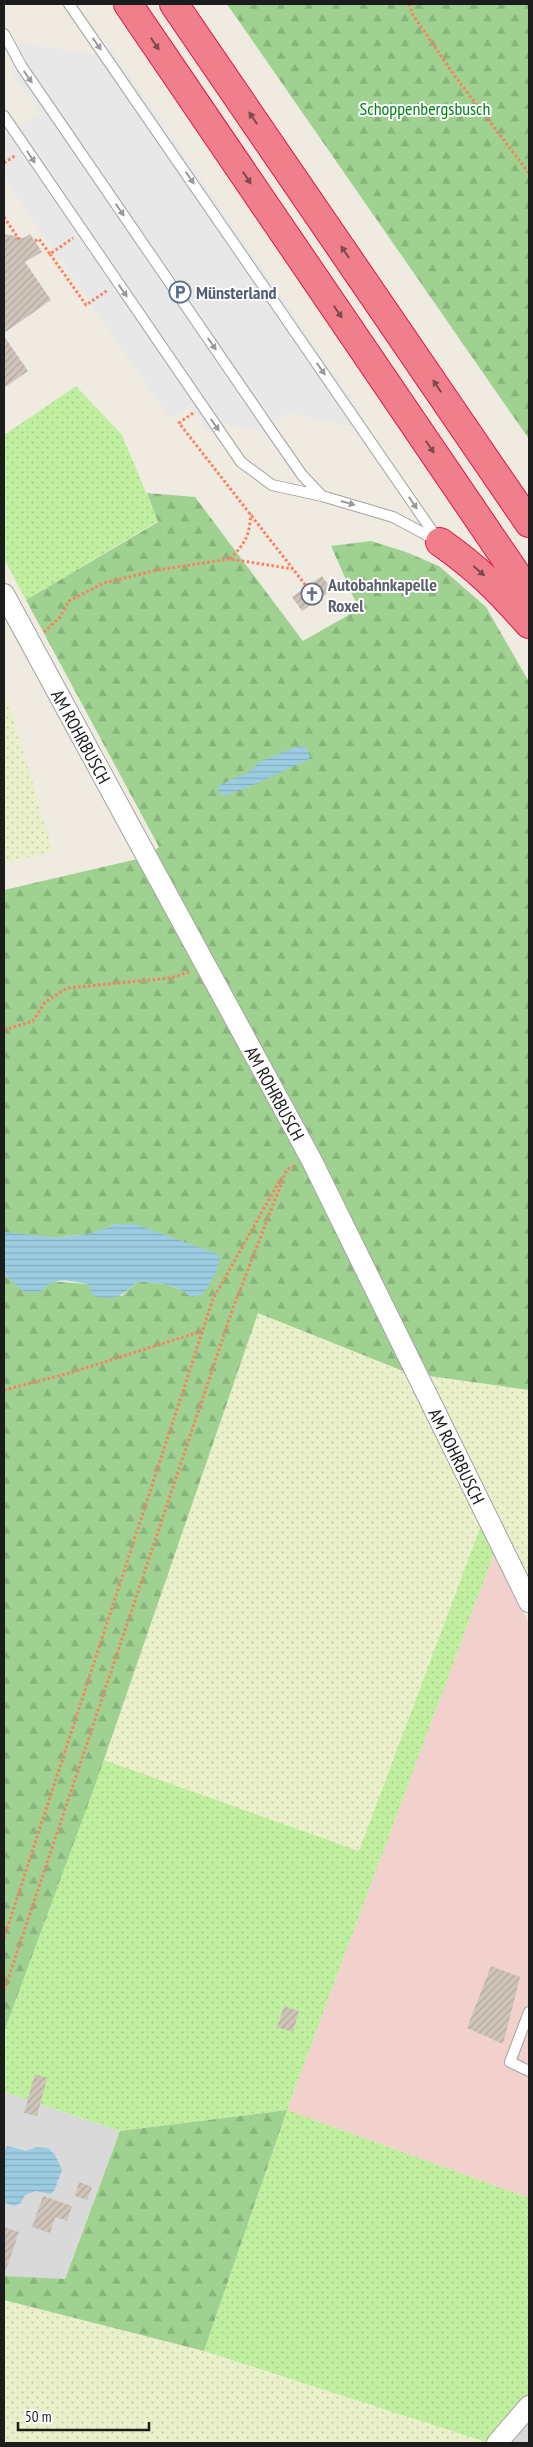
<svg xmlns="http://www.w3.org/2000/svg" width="533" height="2447" viewBox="0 0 533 2447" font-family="'PT Sans Narrow',sans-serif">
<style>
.residential{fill:#dad9d9}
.commercial{fill:#f2d1cd}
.farmland{fill:url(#farmland-dots)}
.grass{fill:url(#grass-dots);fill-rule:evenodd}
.forest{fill:url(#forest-firs)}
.parking{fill:#e8e8e8}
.water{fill:url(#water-rules)}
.building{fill:url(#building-hatch)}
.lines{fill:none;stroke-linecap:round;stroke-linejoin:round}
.lane-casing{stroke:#a3a3a3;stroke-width:12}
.street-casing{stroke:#a3a3a3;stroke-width:22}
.highway-casing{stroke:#e7124b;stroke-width:30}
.path{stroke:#ff7d61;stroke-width:3;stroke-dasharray:2.5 2.5;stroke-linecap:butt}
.lane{stroke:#fff;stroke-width:10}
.street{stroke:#fff;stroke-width:20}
.highway{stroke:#ef7f8b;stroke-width:28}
.oneway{fill:#999}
.oneway2{fill:#7b494e}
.labels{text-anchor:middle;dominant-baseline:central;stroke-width:4;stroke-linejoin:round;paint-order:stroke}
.park-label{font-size:18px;fill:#018316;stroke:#fff}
.service-label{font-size:18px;font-weight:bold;fill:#4e5e75;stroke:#fff;text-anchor:start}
.worship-label{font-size:18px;font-weight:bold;fill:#5b616d;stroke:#fff;text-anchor:start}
.street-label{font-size:18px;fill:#1c1c1c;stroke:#fff}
</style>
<defs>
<pattern id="farmland-dots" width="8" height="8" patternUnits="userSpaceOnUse" patternTransform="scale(1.25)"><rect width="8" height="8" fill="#eaf0c9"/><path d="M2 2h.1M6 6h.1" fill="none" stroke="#c8cdac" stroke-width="1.8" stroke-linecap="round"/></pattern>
<pattern id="grass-dots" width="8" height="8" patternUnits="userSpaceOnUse" patternTransform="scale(1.25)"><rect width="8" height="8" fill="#c1efa0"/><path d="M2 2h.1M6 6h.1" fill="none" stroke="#a5cc89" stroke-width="1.8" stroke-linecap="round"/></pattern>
<pattern id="forest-firs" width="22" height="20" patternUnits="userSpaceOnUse" patternTransform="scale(1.25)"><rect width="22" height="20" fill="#9fd290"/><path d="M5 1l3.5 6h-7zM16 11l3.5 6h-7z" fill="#88b47c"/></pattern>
<pattern id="water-rules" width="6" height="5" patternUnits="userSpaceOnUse" patternTransform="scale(1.25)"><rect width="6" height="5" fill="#9bcce1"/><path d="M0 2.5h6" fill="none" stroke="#85afc0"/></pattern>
<pattern id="building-hatch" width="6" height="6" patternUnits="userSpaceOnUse" patternTransform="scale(1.25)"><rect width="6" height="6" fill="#cfc4b9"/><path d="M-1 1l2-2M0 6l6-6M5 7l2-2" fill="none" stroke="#b1a89e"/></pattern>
</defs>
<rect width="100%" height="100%" fill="#efebe0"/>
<path class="residential" d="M 4,2092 L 120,2131 L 64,2280 L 4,2276 Z
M 529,2422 L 529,2443 L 511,2443 Z"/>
<path class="commercial" d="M 495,1551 L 529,1623 L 529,2198 L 287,2110 Z"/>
<path class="farmland" d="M 4,688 L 53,851 L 4,864 Z
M 258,1313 L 408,1373 L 482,1523 L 359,1852 L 104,1760 Z
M 426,1375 L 529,1390 L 529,1589 Z
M 4,2300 L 204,2351 L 486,2442 L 4,2443 Z"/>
<path class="grass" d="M 76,386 L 122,435 L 158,521 L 26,600 L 4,559 L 4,435 Z
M 482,1523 L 495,1551 L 287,2110 L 529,2198 L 529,2393 L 486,2442 L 204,2351 L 287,2110 L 120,2131 L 4,2092 L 4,2032 L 104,1760 L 359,1851 ZM 284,2006 L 299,2011 L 293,2032 L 277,2026 Z"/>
<path class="forest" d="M 227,4 L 529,4 L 529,439 Z
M 147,493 L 195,497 L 303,641 L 359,609 L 331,546 L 371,541 L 406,552 L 439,566 L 486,607 L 529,682 L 529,1390 L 408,1373 L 258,1313 L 97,1780 L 4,2032 L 4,1274 L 8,1278 L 88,1284 L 122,1296 L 137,1282 C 159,1282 174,1284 192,1297 L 115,1224 L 92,1234 L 52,1238 L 4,1233 L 4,890 L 146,857 L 159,847 L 26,600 L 158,522 Z
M 287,2110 L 204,2351 L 4,2300 L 4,2276 L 65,2279 L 120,2131 Z"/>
<path class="parking" d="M 17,43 L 93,54 L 109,45 L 364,417 L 348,426 L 290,413 L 260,431 L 225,424 L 209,433 L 190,406 L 170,419 L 4,178 L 4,135 L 41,114 L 12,74 Z"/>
<path class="water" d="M 299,746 L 307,748 L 310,757 L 306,761 C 278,773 252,787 224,796 L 217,789 L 220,785 L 252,770 L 259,762 Z
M 115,1224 L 135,1224 L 215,1253 L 220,1256 L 217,1271 L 203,1294 L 192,1297 C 174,1284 159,1282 137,1282 C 120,1297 116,1301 93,1296 L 88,1284 C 66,1281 56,1275 40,1292 L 24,1292 L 4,1274 L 4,1232 C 48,1237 73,1243 115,1224 Z
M 7,2146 L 26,2151 L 37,2147 L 48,2148 L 55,2155 L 62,2170 L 55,2189 L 51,2194 L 36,2191 L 25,2195 L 21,2203 L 14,2206 L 5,2203 L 4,2152 Z"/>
<path class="building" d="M 4,234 L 24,238 L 30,234 L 42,252 L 25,262 L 51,300 L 4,333 Z
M 4,336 L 28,371 L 4,388 Z
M 322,576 L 332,590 L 302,611 L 292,597 Z
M 491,1966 L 520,1977 L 503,2044 L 467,2028 Z
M 284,2006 L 299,2011 L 293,2032 L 277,2027 Z
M 35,2074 L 47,2078 L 37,2116 L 24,2113 Z
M 79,2182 L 92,2187 L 87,2200 L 75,2196 Z
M 43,2196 L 72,2206 L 67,2221 L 55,2217 L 50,2233 L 32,2227 Z
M 4,2227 L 19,2232 L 6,2270 L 4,2269 Z"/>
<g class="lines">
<g class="lane-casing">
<path id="lane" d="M 69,4 L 439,541
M 4,34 L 22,67 L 268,426 L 302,475 L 322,496
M 4,116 L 241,462 L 272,485 L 322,496 L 393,517 L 438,541
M 529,2012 L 510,2062 L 529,2071"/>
</g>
<g class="street-casing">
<g id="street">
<path id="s1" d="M 4,594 L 311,1159 L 529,1602"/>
<path d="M 497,2443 L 529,2406"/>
</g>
</g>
<g class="highway-casing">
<path id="highway" d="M 128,4 L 529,593
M 174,4 L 529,523
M 440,542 C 477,568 499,590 529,624"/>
</g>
<path class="path" d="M 409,4 L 413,15 L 454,75 L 529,173
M 4,163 L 16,155
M 4,217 L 20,241
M 35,241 L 39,239 L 50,254 L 73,238
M 50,254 L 86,305 L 108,290
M 193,413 L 179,423 L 307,587
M 230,559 C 246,542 249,537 251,514
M 44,632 L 60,617 L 69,601 L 104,583 L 157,570 L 230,559 L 293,569
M 4,1030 L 33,1021 L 45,1002 L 67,988 L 170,978 L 189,972
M 4,1390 L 70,1373 L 202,1331
M 4,1938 L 213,1299 L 281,1178
M 4,1991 L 233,1308 L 287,1169 L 294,1166"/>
<use href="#lane" class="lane"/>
<use href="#street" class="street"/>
<use href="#highway" class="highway"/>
</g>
<defs><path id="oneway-solid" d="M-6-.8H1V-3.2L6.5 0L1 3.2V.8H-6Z" transform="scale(1.25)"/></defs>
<g class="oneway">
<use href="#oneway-solid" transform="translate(97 44) rotate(55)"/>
<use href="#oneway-solid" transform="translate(28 77) rotate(55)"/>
<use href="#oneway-solid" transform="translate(31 157) rotate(56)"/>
<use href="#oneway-solid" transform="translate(190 178) rotate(55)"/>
<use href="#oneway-solid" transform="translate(120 210) rotate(55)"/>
<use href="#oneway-solid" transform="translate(123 291) rotate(55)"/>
<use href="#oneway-solid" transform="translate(212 344) rotate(55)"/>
<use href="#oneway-solid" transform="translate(321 369) rotate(55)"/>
<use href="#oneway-solid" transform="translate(215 425) rotate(55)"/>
<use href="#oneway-solid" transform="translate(348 503) rotate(16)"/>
<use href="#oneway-solid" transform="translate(413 503) rotate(56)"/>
</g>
<g class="oneway2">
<use href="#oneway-solid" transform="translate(155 44) rotate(56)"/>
<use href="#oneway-solid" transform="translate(253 118) rotate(-124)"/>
<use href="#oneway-solid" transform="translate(247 178) rotate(56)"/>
<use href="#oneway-solid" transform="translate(345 252) rotate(-124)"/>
<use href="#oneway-solid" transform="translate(338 312) rotate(56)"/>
<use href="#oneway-solid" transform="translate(437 386) rotate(-124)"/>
<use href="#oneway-solid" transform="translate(430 447) rotate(56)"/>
<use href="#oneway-solid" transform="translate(479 571) rotate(41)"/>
</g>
<defs>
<g id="parking-ring" transform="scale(1.125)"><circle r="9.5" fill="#fff" stroke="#5c6f8a" stroke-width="1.5"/><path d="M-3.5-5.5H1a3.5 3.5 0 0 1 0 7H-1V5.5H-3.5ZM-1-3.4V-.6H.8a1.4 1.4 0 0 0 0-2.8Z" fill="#5c6f8a"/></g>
<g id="church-ring" transform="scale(1.125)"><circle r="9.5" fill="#fff" stroke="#6b7280" stroke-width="1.5"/><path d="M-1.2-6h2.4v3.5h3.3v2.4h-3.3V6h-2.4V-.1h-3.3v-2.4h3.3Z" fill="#6b7280"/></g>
</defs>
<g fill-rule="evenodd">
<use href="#parking-ring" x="180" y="292"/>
<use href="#church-ring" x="312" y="594"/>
</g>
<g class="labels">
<g class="park-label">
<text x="425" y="108">Schoppenbergsbusch</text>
</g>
<g class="service-label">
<text x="196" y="292">Münsterland</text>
</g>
<g class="worship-label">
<text x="328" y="584">Autobahnkapelle<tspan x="328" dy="21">Roxel</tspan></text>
</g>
<g class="street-label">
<text stroke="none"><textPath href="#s1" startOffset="162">AM ROHRBUSCH</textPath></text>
<text stroke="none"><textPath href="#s1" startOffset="568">AM ROHRBUSCH</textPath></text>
<text stroke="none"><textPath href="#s1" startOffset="974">AM ROHRBUSCH</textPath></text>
</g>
</g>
<rect width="533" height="2447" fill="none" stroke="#1c1c1c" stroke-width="10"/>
<path d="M18 2422v8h131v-8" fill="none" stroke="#1c1c1c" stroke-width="2.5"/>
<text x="25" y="2422" font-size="15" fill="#1c1c1c" stroke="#ffffff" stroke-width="4" paint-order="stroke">50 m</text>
</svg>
